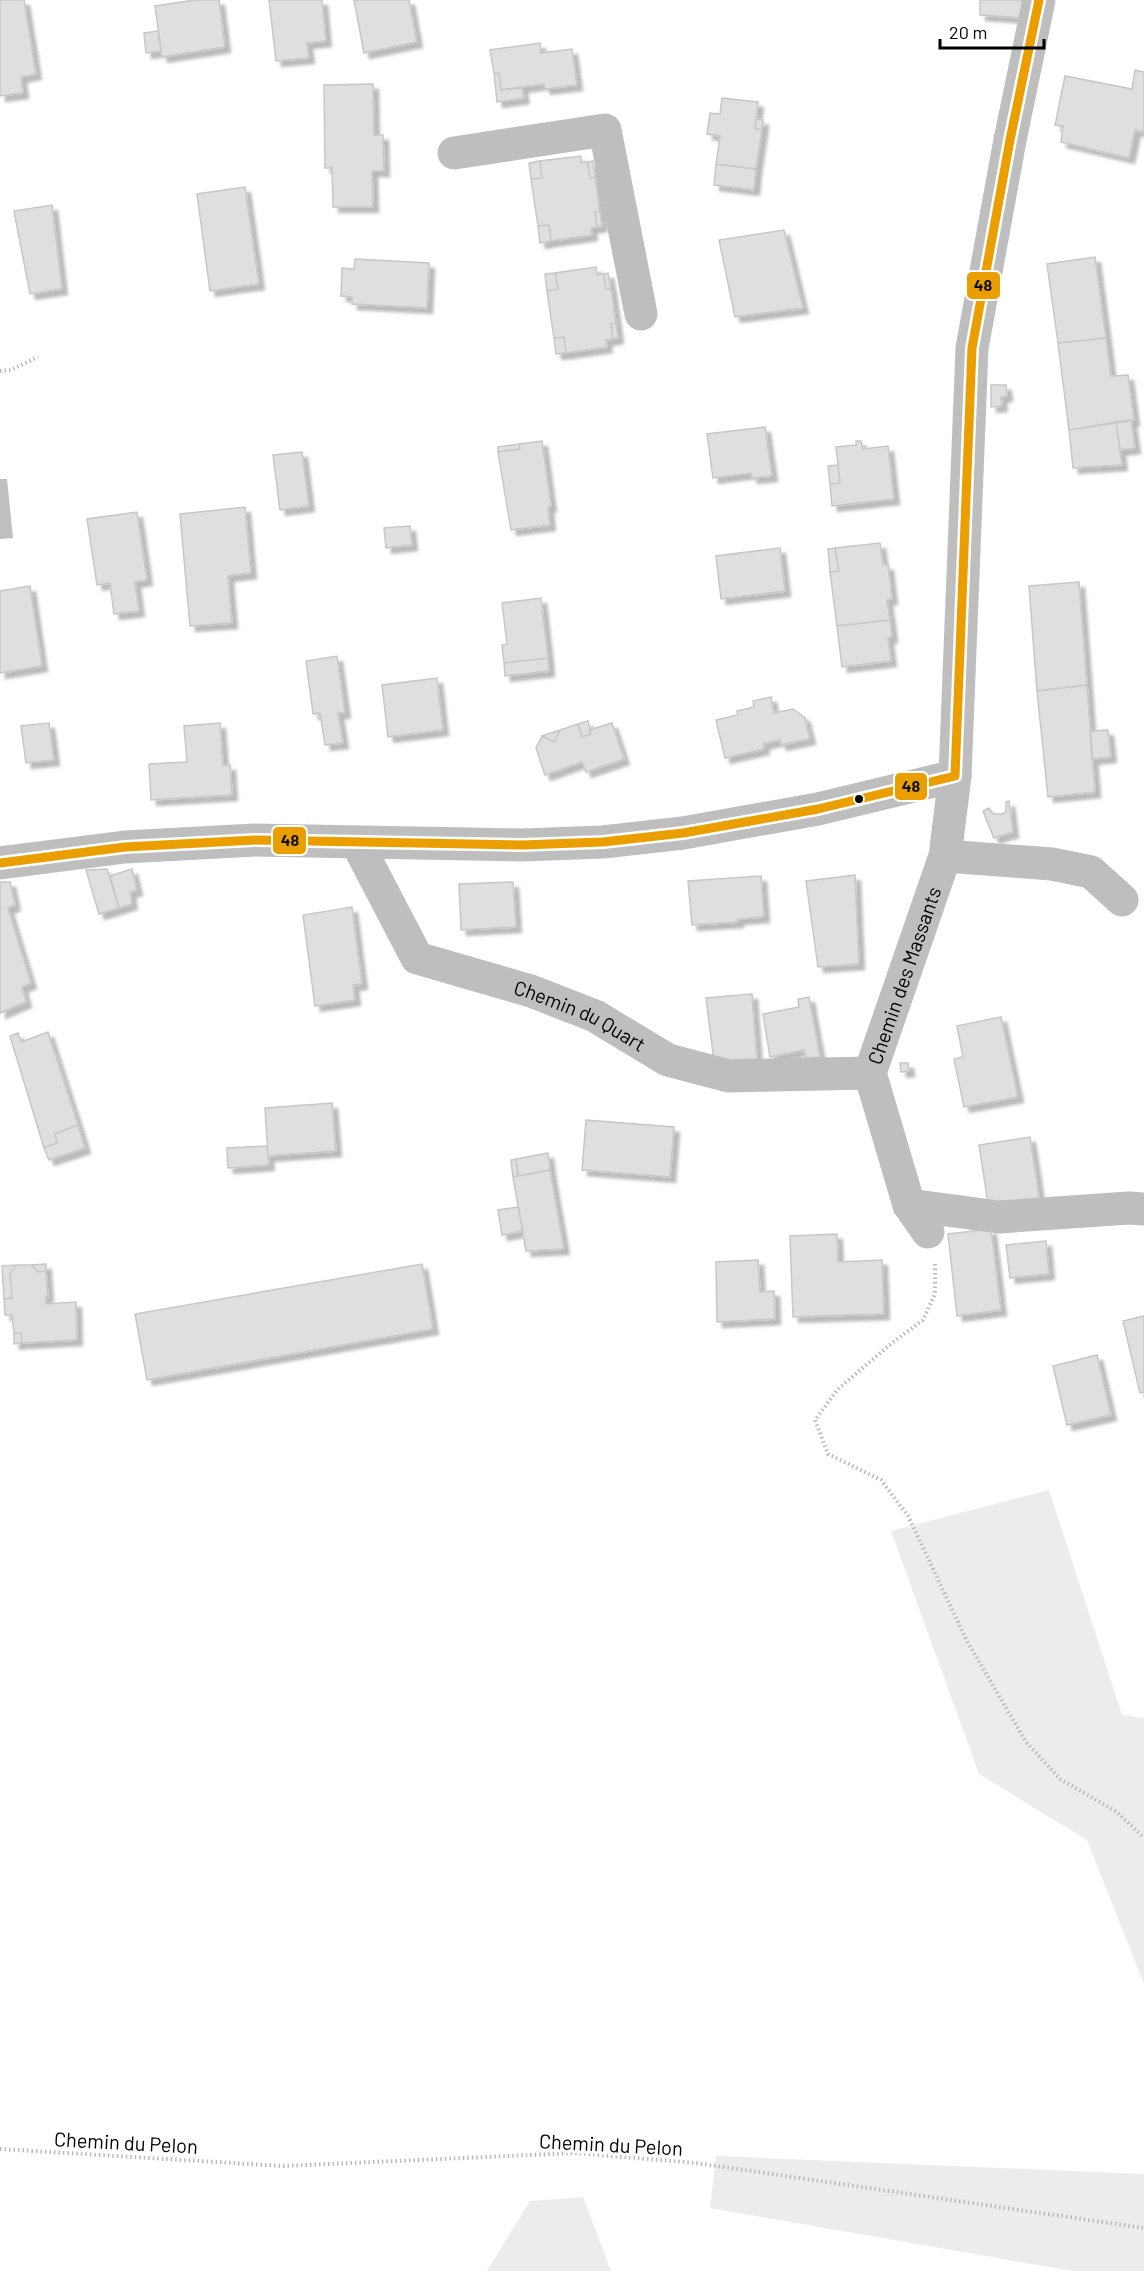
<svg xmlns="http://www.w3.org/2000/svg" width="1144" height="2271" viewBox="0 0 1144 2271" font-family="Barlow,sans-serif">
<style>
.green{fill:#ececec}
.water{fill:#bfbfbf}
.building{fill:#dfdfdf;stroke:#c7c7c7;stroke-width:1.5;filter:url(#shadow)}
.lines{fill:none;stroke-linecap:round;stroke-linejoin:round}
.path{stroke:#b9b9b9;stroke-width:4;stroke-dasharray:1.5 3;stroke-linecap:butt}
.minor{stroke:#bebebe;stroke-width:33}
.bus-1-casing{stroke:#fff;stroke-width:14}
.bus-1{stroke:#eb9e00;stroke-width:9}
.bus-dot{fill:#000;stroke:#fff;stroke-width:2}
.labels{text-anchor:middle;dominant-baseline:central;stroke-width:6;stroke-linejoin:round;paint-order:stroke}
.street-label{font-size:20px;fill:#000;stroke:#fff}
.line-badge{stroke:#fff;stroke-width:2}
.pale-badge-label{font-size:16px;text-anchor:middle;font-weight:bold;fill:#111}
</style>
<defs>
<filter id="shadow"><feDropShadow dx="5.5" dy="5.5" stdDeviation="1.5" flood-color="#0004"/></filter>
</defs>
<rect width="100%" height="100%" fill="#fff"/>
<path class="green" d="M 1049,1490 L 1122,1715 L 1144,1718 L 1144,1984 L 1087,1840 L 979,1774 L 891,1531 Z
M 716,2156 L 1144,2174 L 1144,2271 L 1072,2271 L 710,2208 Z
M 583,2197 L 611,2271 L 487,2271 L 530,2201 Z"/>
<path class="water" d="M 0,479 L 7,479 L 13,538 L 0,539 Z"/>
<path class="building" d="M 0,0 L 24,0 L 36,74 L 21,77 L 23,93 L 0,96 Z
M 195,0 L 219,0 L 225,47 L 162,57 L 155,6 Z
M 269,0 L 322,0 L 326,41 L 307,43 L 309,58 L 276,61 Z
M 354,0 L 409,0 L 417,42 L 364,53 Z
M 980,0 L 1022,0 L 1021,18 L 980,15 Z
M 158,31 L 161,51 L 146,53 L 144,33 Z
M 540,43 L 541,53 L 572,49 L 577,85 L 545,89 L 544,84 L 501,90 L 499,73 L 494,73 L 490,50 Z
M 1135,70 L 1144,72 L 1144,132 L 1135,130 L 1129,158 L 1061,142 L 1063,126 L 1055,125 L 1065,76 L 1132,89 Z
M 494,73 L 499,73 L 501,90 L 522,88 L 524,98 L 497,102 Z
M 373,84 L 374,135 L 383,135 L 384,171 L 372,171 L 373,207 L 333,207 L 332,168 L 325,168 L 324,85 Z
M 722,98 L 758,102 L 755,129 L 762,130 L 756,169 L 716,164 L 720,136 L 707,134 L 710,113 L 720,114 Z
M 756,119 L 763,120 L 762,130 L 755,129 Z
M 581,156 L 581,163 L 588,162 L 590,178 L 595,177 L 600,211 L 595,212 L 597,227 L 591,228 L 592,235 L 551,241 L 549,225 L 538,226 L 531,179 L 542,178 L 540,161 Z
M 540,161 L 542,178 L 531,179 L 529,163 Z
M 593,161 L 595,177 L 590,178 L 588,162 Z
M 716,164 L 756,169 L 754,190 L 714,185 Z
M 245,187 L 259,284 L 210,291 L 197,194 Z
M 52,205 L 62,289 L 30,294 L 14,211 Z
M 600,211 L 602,226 L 597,227 L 595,212 Z
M 549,225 L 551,241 L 540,243 L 538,226 Z
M 784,230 L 803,308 L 735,317 L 719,240 Z
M 1095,257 L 1106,338 L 1058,343 L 1047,264 Z
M 355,259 L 429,263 L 427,308 L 352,304 L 352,297 L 341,296 L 342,268 L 354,269 Z
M 596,267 L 597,275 L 604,274 L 606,289 L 611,289 L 616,323 L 611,324 L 613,339 L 606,340 L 607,347 L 566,353 L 564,337 L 554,338 L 547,291 L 558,289 L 555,273 Z
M 555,273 L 558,289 L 547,291 L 545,274 Z
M 608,273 L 611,289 L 606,289 L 604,274 Z
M 616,323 L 618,338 L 613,339 L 611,324 Z
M 564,337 L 566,353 L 556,354 L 554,338 Z
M 1106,338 L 1111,376 L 1128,375 L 1134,420 L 1069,430 L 1058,343 Z
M 991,385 L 1006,385 L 1007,396 L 1001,397 L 1002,406 L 991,407 Z
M 1131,420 L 1135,448 L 1120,450 L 1116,422 Z
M 1116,422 L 1122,465 L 1073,468 L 1069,430 Z
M 765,427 L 772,476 L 752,478 L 751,473 L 713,478 L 707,434 Z
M 542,441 L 551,506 L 548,507 L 550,525 L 511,530 L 498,452 L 520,449 L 519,444 Z
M 856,441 L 861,441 L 863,449 L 888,446 L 894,499 L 832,506 L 830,484 L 840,483 L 836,447 L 856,445 Z
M 519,444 L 520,449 L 498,452 L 498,447 Z
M 302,452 L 309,506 L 280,510 L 273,455 Z
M 838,465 L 840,483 L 830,484 L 828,466 Z
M 245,507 L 251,573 L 228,576 L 232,623 L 190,626 L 180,514 Z
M 137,512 L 147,580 L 135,582 L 139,611 L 114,614 L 110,583 L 97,585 L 87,519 Z
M 410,526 L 412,545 L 386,548 L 384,528 Z
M 880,543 L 883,565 L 888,565 L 892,599 L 887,600 L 890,620 L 837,626 L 830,572 L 839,571 L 835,548 Z
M 780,548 L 785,591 L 721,599 L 716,556 Z
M 835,548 L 839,571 L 830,572 L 828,549 Z
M 1079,582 L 1087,685 L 1037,691 L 1029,586 Z
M 30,586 L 42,666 L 0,673 L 0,591 Z
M 541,598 L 548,658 L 504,663 L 502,645 L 507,644 L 502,603 Z
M 890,620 L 892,637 L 888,638 L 891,661 L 842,667 L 837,626 Z
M 337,656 L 345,713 L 338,713 L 343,743 L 325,745 L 320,713 L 313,714 L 306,661 Z
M 548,658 L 549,671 L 505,676 L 504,663 Z
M 437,678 L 443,730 L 388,737 L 382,685 Z
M 1087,685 L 1095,792 L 1048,797 L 1037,691 Z
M 771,697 L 774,713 L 793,709 L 805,718 L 810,739 L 781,745 L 780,740 L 763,744 L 764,749 L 725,758 L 716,720 L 738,715 L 737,711 L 754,707 L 753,701 Z
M 588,721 L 591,734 L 582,737 L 578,724 Z
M 49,723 L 54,760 L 26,763 L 21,726 Z
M 220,723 L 223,765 L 230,765 L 232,795 L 151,800 L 149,764 L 187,762 L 184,726 Z
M 612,723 L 624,759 L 586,772 L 582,762 L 545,775 L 536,748 L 542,736 L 554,742 L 560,730 L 578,724 L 582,737 L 591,734 L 589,730 Z
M 560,730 L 554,742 L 542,736 Z
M 1108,730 L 1111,757 L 1092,759 L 1090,731 Z
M 1009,801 L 1013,832 L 994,838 L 983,811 L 989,808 L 993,814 L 1002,814 L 1006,812 L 1006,802 Z
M 107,869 L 119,908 L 99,914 L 86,870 Z
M 132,869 L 137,890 L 130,892 L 132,904 L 119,908 L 110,876 Z
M 855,875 L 859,964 L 818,967 L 806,881 Z
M 761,876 L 764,917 L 738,919 L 738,922 L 692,925 L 688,881 Z
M 0,882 L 10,882 L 15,905 L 8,908 L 31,983 L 22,987 L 26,1002 L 0,1013 Z
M 513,882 L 516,927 L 461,930 L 459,884 Z
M 352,907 L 362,984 L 353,985 L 355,1000 L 315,1006 L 303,915 Z
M 752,994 L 757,1059 L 714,1061 L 706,998 Z
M 809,997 L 820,1057 L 806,1058 L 804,1050 L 770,1057 L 763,1014 L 799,1007 L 798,999 Z
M 1001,1017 L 1018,1097 L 964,1107 L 954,1059 L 963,1057 L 957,1026 Z
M 48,1032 L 78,1125 L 55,1134 L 57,1143 L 44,1148 L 10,1036 L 18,1033 L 21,1042 Z
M 900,1063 L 908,1063 L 909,1071 L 901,1072 Z
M 332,1103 L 336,1151 L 268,1156 L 265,1108 Z
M 586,1120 L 674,1127 L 670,1177 L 582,1170 Z
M 78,1125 L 85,1148 L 49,1160 L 44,1148 L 57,1143 L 55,1134 Z
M 1030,1137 L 1040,1202 L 989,1210 L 979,1145 Z
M 267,1146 L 269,1165 L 228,1168 L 227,1148 Z
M 548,1153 L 550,1170 L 518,1176 L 516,1159 Z
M 516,1159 L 518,1176 L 513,1177 L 511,1160 Z
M 550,1170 L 564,1249 L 526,1251 L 513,1177 Z
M 518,1207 L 523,1231 L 502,1235 L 498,1210 Z
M 991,1229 L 1001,1310 L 957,1316 L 948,1234 Z
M 837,1234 L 838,1262 L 882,1260 L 884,1314 L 793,1317 L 790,1236 Z
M 1046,1241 L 1049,1274 L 1010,1278 L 1006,1245 Z
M 758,1260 L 760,1292 L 774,1291 L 775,1319 L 717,1322 L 716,1262 Z
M 46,1264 L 46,1271 L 39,1272 L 31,1265 Z
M 422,1264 L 433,1329 L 147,1380 L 135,1314 Z
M 16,1265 L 31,1265 L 39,1272 L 46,1271 L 48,1297 L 46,1297 L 46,1304 L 76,1302 L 77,1340 L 22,1343 L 21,1333 L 14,1333 L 12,1315 L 5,1315 L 4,1299 L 12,1298 L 10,1274 Z
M 16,1265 L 10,1274 L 12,1298 L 4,1299 L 2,1266 Z
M 1144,1316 L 1144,1392 L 1140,1393 L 1123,1321 Z
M 14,1333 L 21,1333 L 22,1343 L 14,1344 Z
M 1097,1355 L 1111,1415 L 1067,1425 L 1053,1366 Z"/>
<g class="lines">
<path class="path" d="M 0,371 L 11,370 L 38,357
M 935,1264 L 935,1294 L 923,1320 L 892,1343 L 838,1389 L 815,1420 L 828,1454 L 881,1480 L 908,1516 L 967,1641 L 1026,1742 L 1060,1779 L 1117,1812 L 1144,1838
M 0,2149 L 283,2166 L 575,2153 L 696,2163 L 1144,2228"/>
<g class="minor">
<path d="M 454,153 L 605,130 L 641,314"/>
<path id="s1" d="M 357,843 L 417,958 L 531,991 L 595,1016 L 668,1060 L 729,1076 L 870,1073"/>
<path d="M 945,856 L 1052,864 L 1091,872 L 1122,900"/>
<path d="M 0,863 L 125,847 L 255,840 L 522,845 L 603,842 L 683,833 L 818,809 L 955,776 L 972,348 L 1010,140 L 1039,0"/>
<path d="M 909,1205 L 999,1217 L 1129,1208 L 1144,1209"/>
<path id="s2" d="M 928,1232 L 909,1205 L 870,1073 L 945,856 L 955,776"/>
</g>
<g class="bus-1-casing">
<path id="bus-1" d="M 0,863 L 125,847 L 255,840 L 522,845 L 603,842 L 683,833 L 818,809 L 955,776 L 972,348 L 1010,140 L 1039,0"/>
</g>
<use href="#bus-1" class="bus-1"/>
</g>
<circle class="bus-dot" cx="859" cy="799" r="5"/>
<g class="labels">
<g class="street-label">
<text stroke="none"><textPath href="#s2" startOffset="274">Chemin des Massants</textPath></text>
<text stroke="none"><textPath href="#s1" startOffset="303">Chemin du Quart</textPath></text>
<text transform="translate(126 2142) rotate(3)">Chemin du Pelon</text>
<text transform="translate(611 2144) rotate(3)">Chemin du Pelon</text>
</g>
</g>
<g class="line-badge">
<rect x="966" y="271" width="35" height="29" rx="6" fill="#eb9e00"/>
<rect x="894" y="772" width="34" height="29" rx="6" fill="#eb9e00"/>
<rect x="272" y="826" width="35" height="29" rx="6" fill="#eb9e00"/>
</g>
<g class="pale-badge-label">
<text x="983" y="291">48</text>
<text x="911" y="792">48</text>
<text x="290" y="846">48</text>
</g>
<path d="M940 39v9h104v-9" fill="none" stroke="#000000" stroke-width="3"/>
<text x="949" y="39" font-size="18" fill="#000000" stroke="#ffffff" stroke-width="4.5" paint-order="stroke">20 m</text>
</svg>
